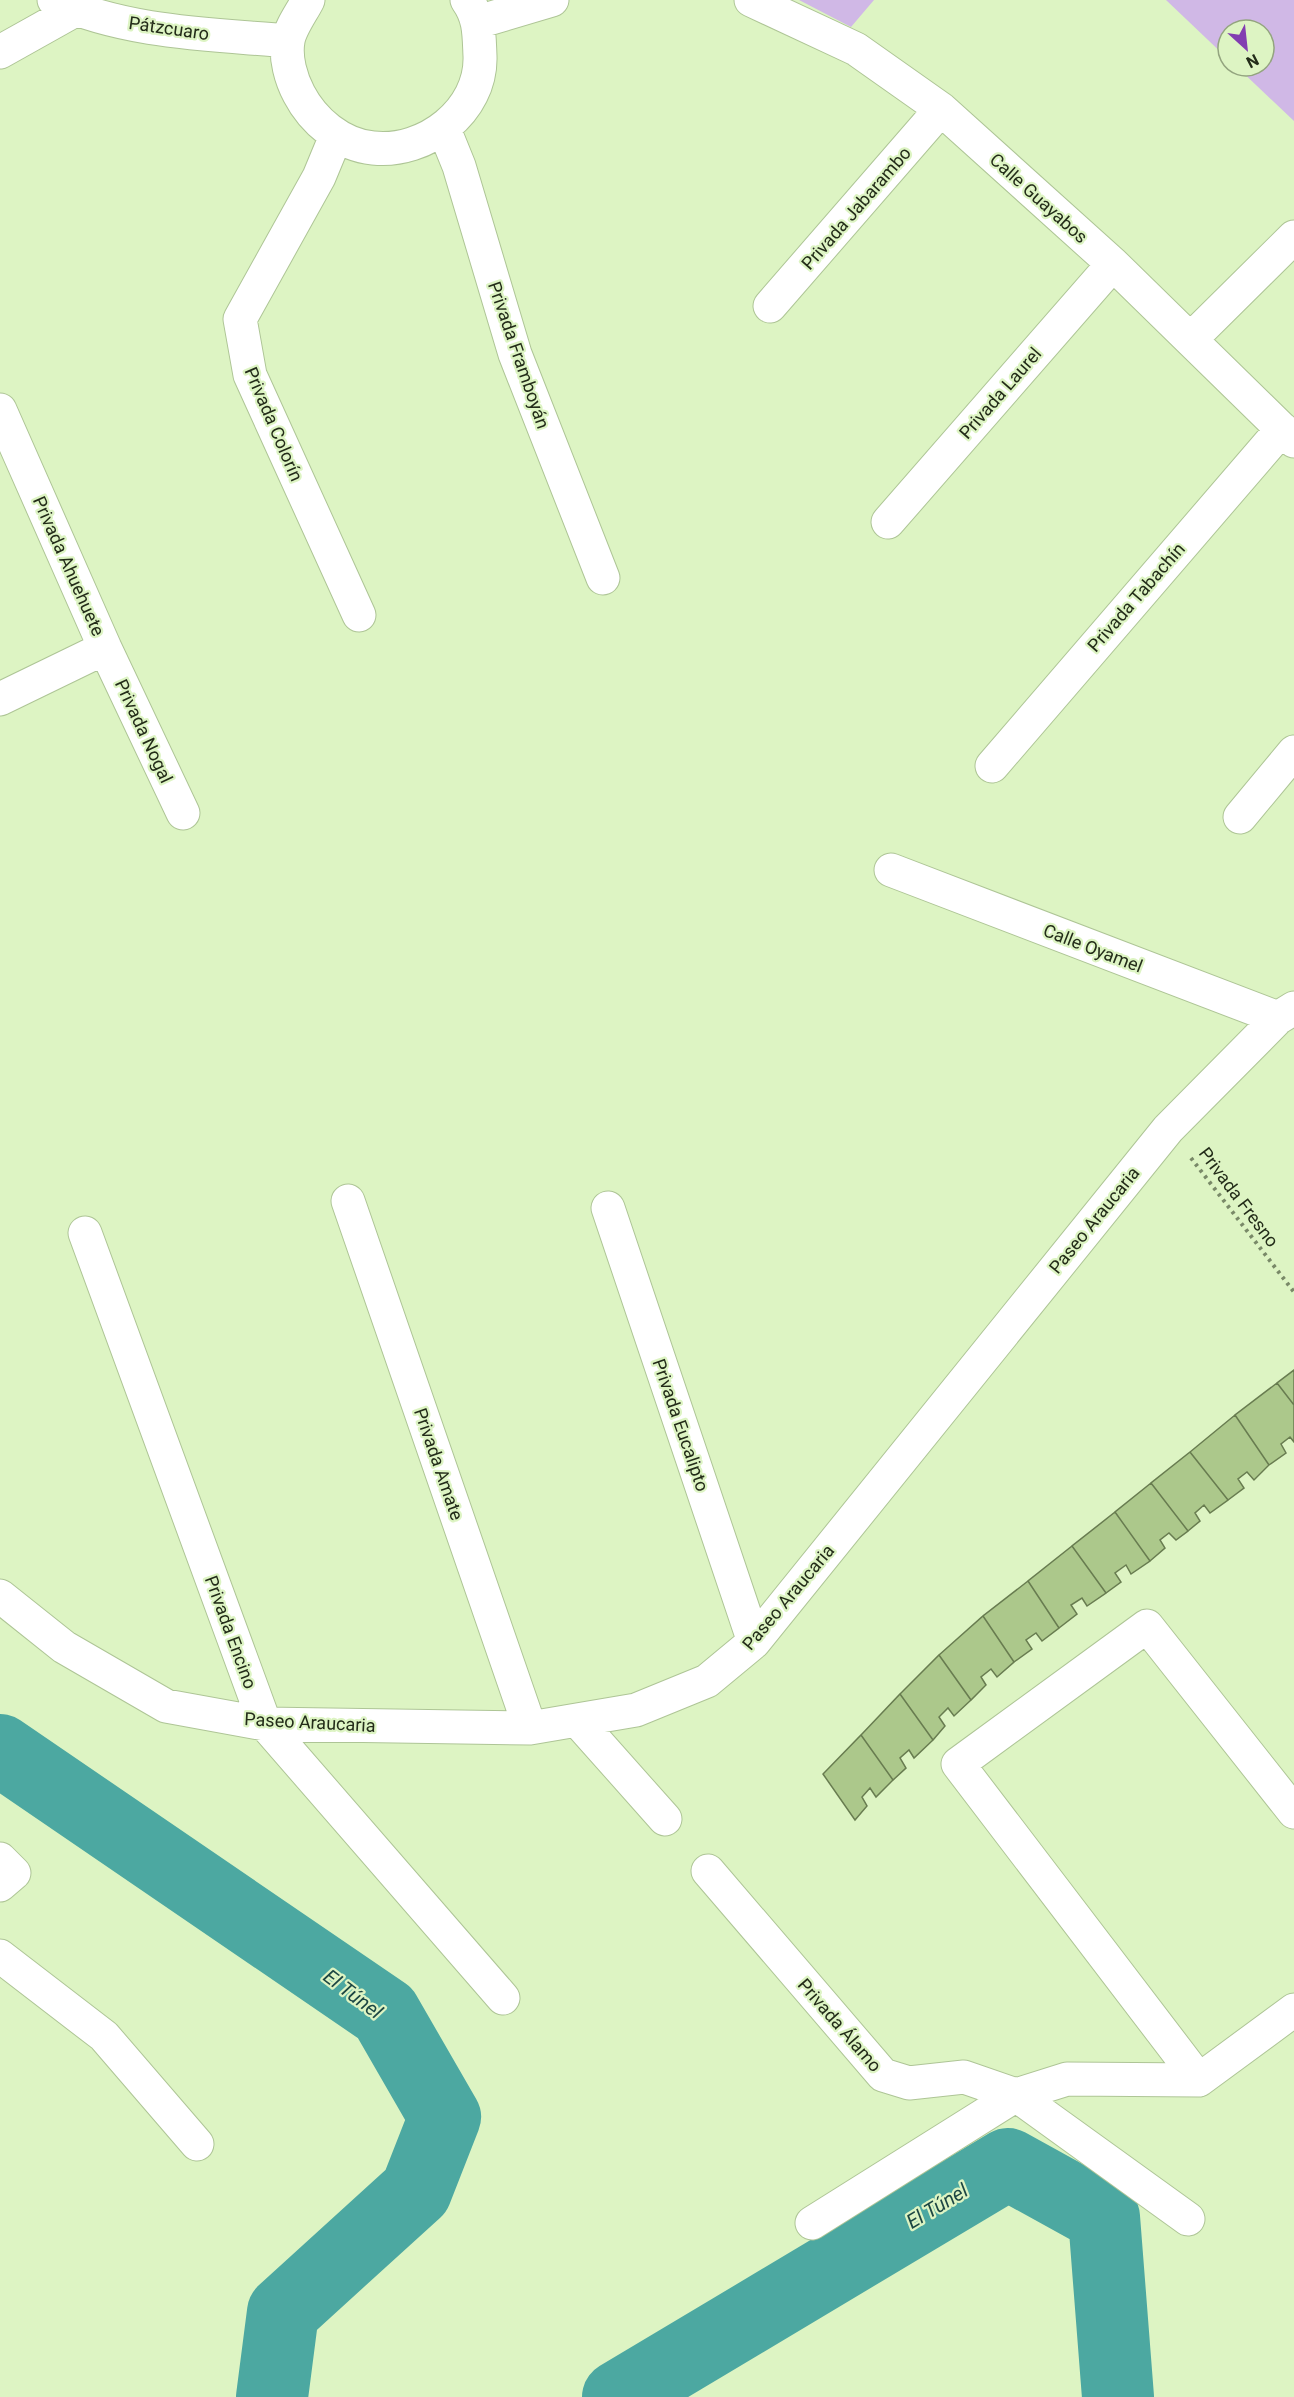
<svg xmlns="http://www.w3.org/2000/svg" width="1294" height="2397" viewBox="0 0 1294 2397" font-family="Roboto,sans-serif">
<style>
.green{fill:#d0b8e6}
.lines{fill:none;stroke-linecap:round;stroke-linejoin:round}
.river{stroke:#4ca8a1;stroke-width:72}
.building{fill:#acc88b;stroke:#687c50;stroke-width:1.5}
.minor-casing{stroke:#aec596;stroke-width:35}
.path{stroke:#798968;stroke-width:4;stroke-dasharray:3 4.5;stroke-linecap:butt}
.minor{stroke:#fff;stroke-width:33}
.labels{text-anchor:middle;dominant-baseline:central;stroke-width:4.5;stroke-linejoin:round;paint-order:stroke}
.street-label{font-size:18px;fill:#232c19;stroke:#ddf4c3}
.water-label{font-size:20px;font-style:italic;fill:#1c4643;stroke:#ddf4c3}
</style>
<rect width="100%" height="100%" fill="#ddf4c3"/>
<path class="green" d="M 799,0 L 874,0 L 851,27 Z
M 1166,0 L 1294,0 L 1294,121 L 1236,66 L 1264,66 L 1264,30 L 1228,30 L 1228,59 Z"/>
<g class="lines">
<path class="river" d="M 0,1750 L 385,2013 L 445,2117 L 416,2191 L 283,2312 L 272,2397
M 618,2397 L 1008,2164 L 1104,2217 L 1118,2397"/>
</g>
<path class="building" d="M 1294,1370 L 1294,1405 L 1277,1383 Z
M 1277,1383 L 1294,1405 L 1294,1442 L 1290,1437 L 1281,1444 L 1286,1453 L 1269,1465 L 1235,1415 Z
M 1235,1415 L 1269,1465 L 1254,1480 L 1247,1472 L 1238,1479 L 1244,1488 L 1228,1500 L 1190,1452 Z
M 1190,1452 L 1228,1500 L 1210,1513 L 1204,1505 L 1195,1513 L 1200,1521 L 1188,1531 L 1151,1483 Z
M 1151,1483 L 1188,1531 L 1176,1540 L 1169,1533 L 1160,1540 L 1165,1548 L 1150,1561 L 1115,1512 Z
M 1115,1512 L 1150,1561 L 1131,1574 L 1126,1565 L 1115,1573 L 1121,1582 L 1106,1593 L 1072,1546 Z
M 1072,1546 L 1106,1593 L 1087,1606 L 1082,1598 L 1071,1605 L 1077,1614 L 1059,1628 L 1028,1581 Z
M 1028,1581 L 1059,1628 L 1042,1641 L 1036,1633 L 1026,1640 L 1032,1649 L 1014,1662 L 983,1616 Z
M 983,1616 L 1014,1662 L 997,1677 L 991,1669 L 981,1677 L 986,1685 L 971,1700 L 939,1655 Z
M 939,1655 L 971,1700 L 954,1716 L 948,1708 L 939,1717 L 945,1726 L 933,1740 L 900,1694 Z
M 900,1694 L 933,1740 L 914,1758 L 909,1750 L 900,1758 L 906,1768 L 893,1780 L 861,1735 Z
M 861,1735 L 893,1780 L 876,1797 L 870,1788 L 862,1797 L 867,1806 L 855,1820 L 823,1774 Z"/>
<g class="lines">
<g class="minor-casing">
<path id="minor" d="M 54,0 C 127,33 209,34 288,41
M 308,0 C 302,12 290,28 288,41 C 285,58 291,79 299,94 C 313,121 341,145 373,148 C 425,154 482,111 480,56 C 479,35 480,18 467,0
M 751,0 L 856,49 L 941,109 L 1113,264 L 1294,441
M 478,22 L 552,0
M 0,52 L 75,10
M 444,129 L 459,166 L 515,354 L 603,578
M 336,136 L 319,177 L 240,319 L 250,375 L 359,615
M 770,306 L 941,109
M 1191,339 L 1294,237
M 0,410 L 105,648 L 183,813
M 888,522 L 1113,264
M 0,699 L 105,648
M 992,766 L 1282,429
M 1240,817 L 1294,752
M 891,870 L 1278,1018
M 348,1201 L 530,1728
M 608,1208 L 754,1642
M 85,1233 L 265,1724 L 503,1998
M 0,1596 L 64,1647 L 166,1706 L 265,1724 L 530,1728 L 577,1720 L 636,1710 L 707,1681 L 754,1642 L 1168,1129 L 1278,1018 L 1294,1008
M 577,1720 L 665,1819
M 0,1859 L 14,1873 L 0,1885
M 708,1871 L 883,2075 L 909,2083 L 964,2077 L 1016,2095 L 1188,2219
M 0,1956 L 104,2036 L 197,2144
M 1199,2080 L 958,1764 L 1147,1626 L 1294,1812
M 812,2223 L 1016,2095 L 1067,2079 L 1199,2080 L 1294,2010"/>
</g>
<path class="path" d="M 1191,1158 L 1294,1292"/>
<use href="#minor" class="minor"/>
</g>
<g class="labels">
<g class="street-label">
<text transform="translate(169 28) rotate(8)">Pátzcuaro</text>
<text transform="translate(1039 198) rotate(42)">Calle Guayabos</text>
<text transform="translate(856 208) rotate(-49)">Privada Jabarambo</text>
<text transform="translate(519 355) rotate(71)">Privada Framboyán</text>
<text transform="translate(1000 393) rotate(-49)">Privada Laurel</text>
<text transform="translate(274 424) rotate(67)">Privada Colorín</text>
<text transform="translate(69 566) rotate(66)">Privada Ahuehuete</text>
<text transform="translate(1136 597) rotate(-49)">Privada Tabachín</text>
<text transform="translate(144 731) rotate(65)">Privada Nogal</text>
<text transform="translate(1093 948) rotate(21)">Calle Oyamel</text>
<text transform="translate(1239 1197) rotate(53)">Privada Fresno</text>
<text transform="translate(1094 1220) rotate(-51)">Paseo Araucaria</text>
<text transform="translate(681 1425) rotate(71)">Privada Eucalipto</text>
<text transform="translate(439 1464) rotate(71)">Privada Amate</text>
<text transform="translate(788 1597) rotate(-50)">Paseo Araucaria</text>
<text transform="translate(231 1632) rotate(70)">Privada Encino</text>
<text transform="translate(310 1722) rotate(3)">Paseo Araucaria</text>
<text transform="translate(840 2025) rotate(49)">Privada Álamo</text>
</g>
<g class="water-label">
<text transform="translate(353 1994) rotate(37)">El Túnel</text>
<text transform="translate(937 2206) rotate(-31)">El Túnel</text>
</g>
</g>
<g transform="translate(1246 48) rotate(153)"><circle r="28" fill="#ddf4c3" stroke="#93a47f" stroke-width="1.5"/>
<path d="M0-4.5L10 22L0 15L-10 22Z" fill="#823db1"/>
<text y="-9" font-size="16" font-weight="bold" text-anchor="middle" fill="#232c19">N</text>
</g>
</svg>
